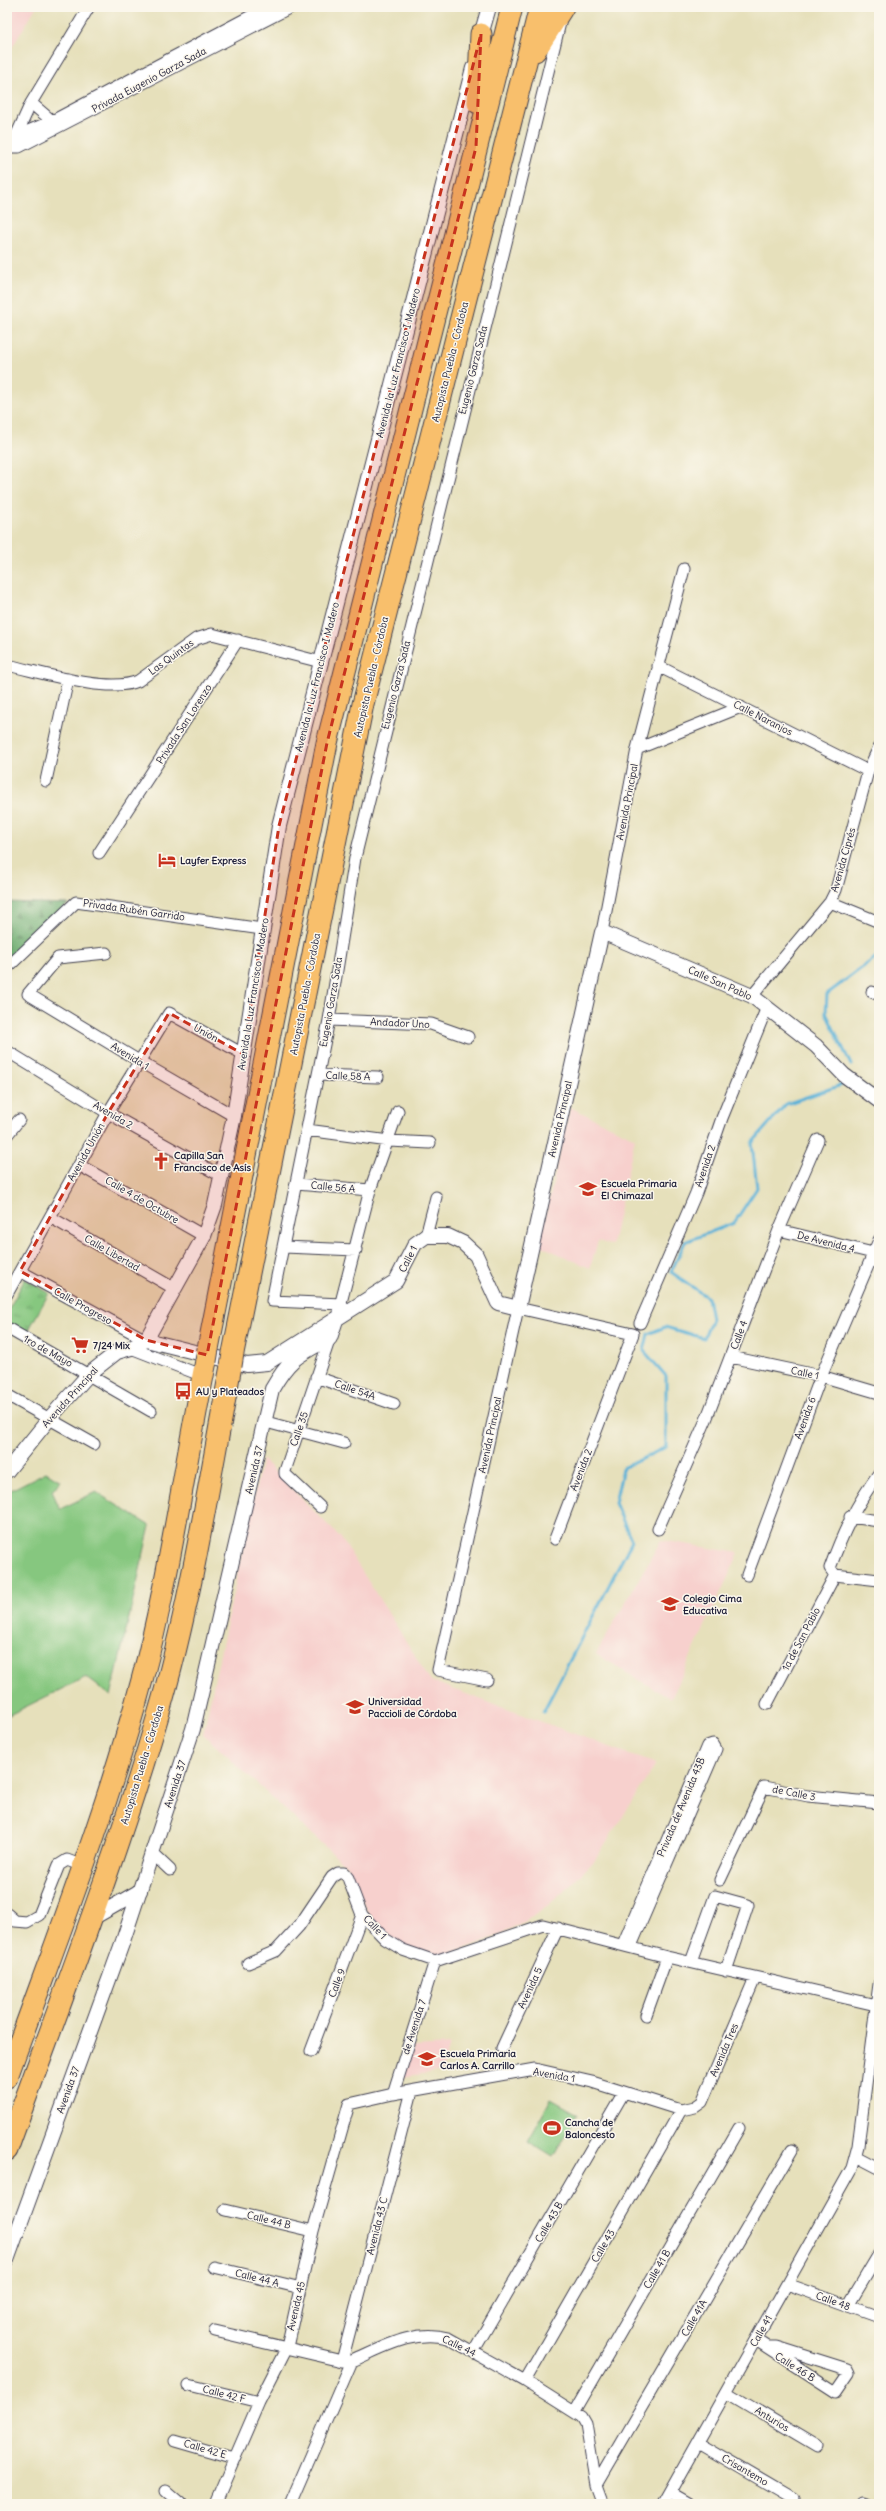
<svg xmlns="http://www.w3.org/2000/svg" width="886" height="2511" viewBox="0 0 886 2511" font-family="Delius,sans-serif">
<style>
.built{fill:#f7d0cd}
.green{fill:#86c77f;stroke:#54745d}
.forest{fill:url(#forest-firs);stroke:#476754}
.park{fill:url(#park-tufts);stroke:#54745d}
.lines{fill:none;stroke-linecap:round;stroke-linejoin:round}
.stream{stroke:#5bb2d8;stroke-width:3}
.minor-casing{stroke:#3f3e4e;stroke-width:13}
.tertiary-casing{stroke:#3f3e4e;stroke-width:16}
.motorway-casing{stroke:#3f3e4e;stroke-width:23}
.minor{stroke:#fff;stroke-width:11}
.tertiary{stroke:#fff;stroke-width:14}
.motorway{stroke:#f8bf6c;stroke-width:21}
.motorway-bridge-casing{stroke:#3f3e4e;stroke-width:23;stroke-linecap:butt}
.motorway-bridge{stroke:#f8bf6c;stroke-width:21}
.marked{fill:#c8321e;fill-opacity:0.2;stroke:#c8321e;stroke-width:3;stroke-dasharray:8 5;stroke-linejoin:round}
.labels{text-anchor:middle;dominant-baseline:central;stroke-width:3;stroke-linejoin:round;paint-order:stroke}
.street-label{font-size:10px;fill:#22223b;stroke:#fbf7ec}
.poi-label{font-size:10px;font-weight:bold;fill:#22223b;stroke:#fbf7ec;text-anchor:start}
</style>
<defs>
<pattern id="forest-firs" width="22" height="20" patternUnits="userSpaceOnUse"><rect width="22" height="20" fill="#6cac6e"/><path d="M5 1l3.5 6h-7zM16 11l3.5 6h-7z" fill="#588c5c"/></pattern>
<pattern id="park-tufts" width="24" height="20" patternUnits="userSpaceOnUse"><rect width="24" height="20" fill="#86c77f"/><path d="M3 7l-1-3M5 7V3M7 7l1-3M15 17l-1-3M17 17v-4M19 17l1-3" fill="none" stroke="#6da169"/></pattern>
</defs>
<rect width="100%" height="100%" fill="#fbf7ec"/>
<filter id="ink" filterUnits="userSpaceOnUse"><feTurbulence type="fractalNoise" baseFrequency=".025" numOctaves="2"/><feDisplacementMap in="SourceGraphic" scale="8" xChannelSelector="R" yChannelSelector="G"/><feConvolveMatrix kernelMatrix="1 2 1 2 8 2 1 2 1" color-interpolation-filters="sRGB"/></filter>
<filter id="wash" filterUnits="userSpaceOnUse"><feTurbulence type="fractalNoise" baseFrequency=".012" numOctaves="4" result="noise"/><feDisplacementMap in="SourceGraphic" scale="16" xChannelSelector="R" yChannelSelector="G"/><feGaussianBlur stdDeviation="0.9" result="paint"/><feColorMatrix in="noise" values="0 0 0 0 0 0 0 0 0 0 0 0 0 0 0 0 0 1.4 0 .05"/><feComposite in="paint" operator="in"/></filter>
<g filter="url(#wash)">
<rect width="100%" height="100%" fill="#e6e0bb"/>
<path class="built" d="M 7,7 L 36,7 L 7,56 Z
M 570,1107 L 635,1138 L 612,1245 L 598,1241 L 590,1268 L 539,1245 Z
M 262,1459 L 341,1538 L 431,1681 L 656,1764 L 595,1860 L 566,1890 L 536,1915 L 497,1936 L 446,1956 L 426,1957 L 397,1944 L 369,1915 L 347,1867 L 203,1734 Z
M 661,1540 L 739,1553 L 671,1699 L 596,1654 Z
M 449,2045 L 442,2071 L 403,2077 L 413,2047 Z"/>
<path class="green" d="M 46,1472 L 61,1481 L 52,1491 L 60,1509 L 96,1492 L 150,1526 L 111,1696 L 86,1677 L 7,1716 L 7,1492 Z
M 551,2099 L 578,2114 L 553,2157 L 527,2141 Z"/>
<path class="forest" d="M 7,902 L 68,904 L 7,958 Z"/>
<path class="park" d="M 25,1279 L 49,1293 L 27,1333 L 7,1322 L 7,1312 Z"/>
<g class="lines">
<path class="stream" d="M 851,1065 L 826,1013 L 827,994 L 879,955
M 543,1712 L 632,1541 L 615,1503 L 623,1468 L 666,1447 L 666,1376 L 644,1351 L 648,1334 L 665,1327 L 704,1338 L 712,1319 L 708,1298 L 671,1272 L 685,1242 L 734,1223 L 757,1188 L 752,1143 L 786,1104 L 847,1083"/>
</g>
</g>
<g filter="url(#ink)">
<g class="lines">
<g class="minor-casing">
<path id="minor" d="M 31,103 L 52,121
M 7,136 L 16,136 L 52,121 L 268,7
M 17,139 L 16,136 L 31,103 L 89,7
M 7,147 L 19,147 L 291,7
M 7,665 C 40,672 108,694 138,681 L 196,639 L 212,634 L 321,662
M 658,666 L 868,771
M 637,749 L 741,707
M 46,781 L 68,679
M 99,853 L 238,640
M 830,902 L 879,922
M 602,932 L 637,749 L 684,569
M 106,953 L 58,958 L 28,994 L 139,1061 L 234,1116
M 7,968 L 76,902 L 262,929
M 872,992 L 879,995
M 752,996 L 830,902 L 836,890 L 868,771 L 879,747
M 329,1020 L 431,1024 L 468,1037
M 7,1051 L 108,1113 L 221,1176
M 318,1075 L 378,1077
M 307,1130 L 389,1141 L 430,1143
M 7,1135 L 19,1120
M 79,1165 L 204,1236
M 296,1184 L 370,1190
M 50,1217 L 175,1289
M 779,1230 L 873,1253
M 426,1236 L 436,1197
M 284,1247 L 356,1250
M 20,1271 L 146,1340
M 7,1294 L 108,1113 L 169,1013 L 243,1054
M 342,1304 L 272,1301 L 329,1020 L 355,858 L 560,23
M 339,1310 L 370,1190 L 398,1111
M 640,1323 L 696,1193 L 722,1118 L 767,1007
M 7,1328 L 151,1411
M 131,1348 L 203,1376
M 731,1357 L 821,1376 L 879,1393
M 316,1377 L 394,1404
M 7,1395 L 94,1444
M 266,1422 L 344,1443
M 320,1507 L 285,1474 L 285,1471 L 330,1338
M 850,1517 L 879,1521
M 658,1529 L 706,1420 L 779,1230 L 818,1140
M 747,1575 L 821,1376 L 879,1240
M 835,1575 L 830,1568 C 843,1532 856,1505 879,1473
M 835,1575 L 879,1580
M 487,1680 L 438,1670 L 518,1308 L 633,1334 L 555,1539
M 767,1704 L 835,1575
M 152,1853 L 170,1870
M 720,1880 L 764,1787 L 808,1796 L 879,1803
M 7,1914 L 15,1921 L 27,1922 L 39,1915 L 59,1865 L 67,1860 L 83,1866
M 623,1944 L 707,1746 L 713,1744 L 716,1749 L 631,1946
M 691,1962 L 715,1896 L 748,1905 L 726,1971
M 248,1963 L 276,1951 L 299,1926 L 332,1877 L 338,1873 L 344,1873 L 348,1878 L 362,1915 L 385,1939 L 403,1950 L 435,1961 L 543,1925 L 667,1957 L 876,2005
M 646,2015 L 667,1957
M 502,2048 L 558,1928
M 311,2051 L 362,1915
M 393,2094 L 435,1961
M 856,2156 L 879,2168
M 225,2210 L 313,2231
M 214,2267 L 301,2288
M 787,2284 L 879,2317
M 848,2306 L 879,2254
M 215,2331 L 342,2361 L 352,2361 C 384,2347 413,2329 448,2338 L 525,2381 L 582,2417 L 586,2424 L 596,2485 L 603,2504
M 756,2340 L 836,2392 L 849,2373 L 847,2369 L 777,2347 L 767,2347
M 473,2352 L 624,2092
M 342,2361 L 412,2091
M 525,2381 L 681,2110
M 189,2385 L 259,2402
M 726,2392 L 817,2446
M 575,2411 L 739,2128
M 175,2441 L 234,2458
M 698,2443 L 792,2498
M 596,2485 L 792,2150
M 166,2491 L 181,2504
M 670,2493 L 689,2504
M 864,2503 L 867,2504
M 215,2504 L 259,2402 L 287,2347 L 313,2231 L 349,2104 L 393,2094 L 535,2069 L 592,2082 L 681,2110 L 695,2107 L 702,2102 L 755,1978
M 290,2504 L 352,2361
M 663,2504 L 852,2168 L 858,2146 L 879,1984"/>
</g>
<g class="tertiary-casing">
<path id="tertiary" d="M 479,42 L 489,7
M 146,1340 L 204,1236 L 215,1205 L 234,1116 L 279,826 L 473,68
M 146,1340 L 247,1365 L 267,1363 L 396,1281 L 415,1244 L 426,1236 L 448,1236 L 463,1243 L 476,1255 L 498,1303 L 518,1308 L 602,932 L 752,996 L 816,1046 L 844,1075 L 879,1101
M 7,1471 L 49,1419 L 89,1374 L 117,1352 L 131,1348 L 146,1340
M 91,1919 L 140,1891
M 7,2260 L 123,1941 L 193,1729 L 272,1389 C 290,1357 299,1355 330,1338 L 336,1320"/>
</g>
<g class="motorway-casing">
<path id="motorway" d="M 535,51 L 563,7
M 478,103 L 481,34
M 208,1349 L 327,743 L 512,7
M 233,1353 L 363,704 L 540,7
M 7,2077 C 54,1946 106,1815 142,1680 C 170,1576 184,1467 206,1361
M 7,2150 C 59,2005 116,1860 159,1712 C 192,1599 209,1481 231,1366"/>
</g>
<use href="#minor" class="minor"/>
<use href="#tertiary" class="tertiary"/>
<use href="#motorway" class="motorway"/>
<g class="motorway-bridge-casing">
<path id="motorway-bridge" d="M 206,1361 L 208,1349
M 231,1366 L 233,1353"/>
</g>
<use href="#motorway-bridge" class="motorway-bridge"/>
</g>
</g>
<path class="marked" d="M 481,34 L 476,147 L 327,743 L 207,1355 L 146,1340 L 20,1271 L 108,1113 L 169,1013 L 243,1054 L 279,826 Z"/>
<defs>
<g id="hotel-bare" transform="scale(1.38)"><path d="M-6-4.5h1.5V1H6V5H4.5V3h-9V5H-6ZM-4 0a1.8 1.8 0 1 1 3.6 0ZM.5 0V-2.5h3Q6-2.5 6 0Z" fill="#c8321e" stroke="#fbf7ec" stroke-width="2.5" paint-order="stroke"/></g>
<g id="church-bare" transform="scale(1.38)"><path d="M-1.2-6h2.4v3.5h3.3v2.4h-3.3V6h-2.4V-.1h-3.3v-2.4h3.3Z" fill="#c8321e" stroke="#fbf7ec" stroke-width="2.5" paint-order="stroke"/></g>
<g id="school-bare" transform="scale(1.38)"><path d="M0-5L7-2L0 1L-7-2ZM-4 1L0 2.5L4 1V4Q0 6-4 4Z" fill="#c8321e" stroke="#fbf7ec" stroke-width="2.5" paint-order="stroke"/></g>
<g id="supermarket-bare" transform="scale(1.38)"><path d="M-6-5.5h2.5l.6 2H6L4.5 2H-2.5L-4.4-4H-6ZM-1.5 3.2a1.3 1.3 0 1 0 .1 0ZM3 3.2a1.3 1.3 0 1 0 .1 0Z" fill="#c8321e" stroke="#fbf7ec" stroke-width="2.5" paint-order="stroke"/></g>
<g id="bus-bare" transform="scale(1.38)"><path d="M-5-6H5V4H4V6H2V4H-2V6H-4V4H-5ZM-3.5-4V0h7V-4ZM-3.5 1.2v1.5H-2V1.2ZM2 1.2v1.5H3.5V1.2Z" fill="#c8321e" stroke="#fbf7ec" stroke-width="2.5" paint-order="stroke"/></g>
<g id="university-bare" transform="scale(1.38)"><path d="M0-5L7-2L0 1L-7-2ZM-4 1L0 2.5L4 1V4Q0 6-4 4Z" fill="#c8321e" stroke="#fbf7ec" stroke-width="2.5" paint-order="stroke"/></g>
<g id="stadium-bare" transform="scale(1.38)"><path d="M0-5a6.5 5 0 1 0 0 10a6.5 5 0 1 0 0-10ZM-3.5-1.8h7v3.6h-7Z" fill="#c8321e" stroke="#fbf7ec" stroke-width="2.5" paint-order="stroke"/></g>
</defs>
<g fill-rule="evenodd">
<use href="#hotel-bare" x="167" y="860"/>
<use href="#church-bare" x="161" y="1161"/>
<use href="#school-bare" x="588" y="1189"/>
<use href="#supermarket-bare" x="80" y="1345"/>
<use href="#bus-bare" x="183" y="1391"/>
<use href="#school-bare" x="670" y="1604"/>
<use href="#university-bare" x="355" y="1707"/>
<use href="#school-bare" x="427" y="2059"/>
<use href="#stadium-bare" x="552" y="2128"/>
</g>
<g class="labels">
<g class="street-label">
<text transform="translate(149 80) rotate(-28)">Privada Eugenio Garza Sada</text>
<text transform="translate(450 362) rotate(-76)">Autopista Puebla - Córdoba</text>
<text transform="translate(398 363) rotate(-76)">Avenida la Luz Francisco I Madero</text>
<text transform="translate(473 370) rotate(-76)">Eugenio Garza Sada</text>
<text transform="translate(171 657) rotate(-36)">Las Quintas</text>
<text transform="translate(317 677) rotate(-76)">Avenida la Luz Francisco I Madero</text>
<text transform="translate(371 677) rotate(-77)">Autopista Puebla - Córdoba</text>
<text transform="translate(396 685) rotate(-76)">Eugenio Garza Sada</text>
<text transform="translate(763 718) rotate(27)">Calle Naranjos</text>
<text transform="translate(184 724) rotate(-57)">Privada San Lorenzo</text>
<text transform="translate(627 802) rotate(-79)">Avenida Principal</text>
<text transform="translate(843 860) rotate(-74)">Avenida Ciprés</text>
<text transform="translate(134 910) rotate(8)">Privada Rubén Garrido</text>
<text transform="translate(720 983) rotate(24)">Calle San Pablo</text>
<text transform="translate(253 994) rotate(-81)">Avenida la Luz Francisco I Madero</text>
<text transform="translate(305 994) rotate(-79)">Autopista Puebla - Córdoba</text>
<text transform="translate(331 1002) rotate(-80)">Eugenio Garza Sada</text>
<text transform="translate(400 1023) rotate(3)">Andador Uno</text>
<text transform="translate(206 1033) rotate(29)">Unión</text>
<text transform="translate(130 1056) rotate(31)">Avenida 1</text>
<text transform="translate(348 1076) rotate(2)">Calle 58 A</text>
<text transform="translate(113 1115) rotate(30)">Avenida 2</text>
<text transform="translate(560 1119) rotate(-77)">Avenida Principal</text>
<text transform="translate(86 1152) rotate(-61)">Avenida Unión</text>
<text transform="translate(705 1166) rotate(-71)">Avenida 2</text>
<text transform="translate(333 1187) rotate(5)">Calle 56 A</text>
<text transform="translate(142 1200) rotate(30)">Calle 4 de Octubre</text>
<text transform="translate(826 1242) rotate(14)">De Avenida 4</text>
<text transform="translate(112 1253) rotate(30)">Calle Libertad</text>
<text transform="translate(408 1259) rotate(-63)">Calle 1</text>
<text transform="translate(83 1306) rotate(29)">Calle Progreso</text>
<text transform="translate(739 1335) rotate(-69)">Calle 4</text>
<text transform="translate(48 1351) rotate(29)">1ro de Mayo</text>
<text transform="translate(805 1373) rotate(12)">Calle 1</text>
<text transform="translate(355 1390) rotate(19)">Calle 54A</text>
<text transform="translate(70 1397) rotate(-48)">Avenida Principal</text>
<text transform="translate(805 1418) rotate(-70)">Avenida 6</text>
<text transform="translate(299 1429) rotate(-71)">Calle 35</text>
<text transform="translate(490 1435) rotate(-78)">Avenida Principal</text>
<text transform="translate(254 1470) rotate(-77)">Avenida 37</text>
<text transform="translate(581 1470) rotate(-69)">Avenida 2</text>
<text transform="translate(801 1639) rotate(-62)">1a de San Pablo</text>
<text transform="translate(142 1765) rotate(-73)">Autopista Puebla - Córdoba</text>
<text transform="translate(175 1784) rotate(-72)">Avenida 37</text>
<text transform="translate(794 1793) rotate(11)">de Calle 3</text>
<text transform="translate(681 1807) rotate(-67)">Privada de Avenida 43B</text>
<text transform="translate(375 1927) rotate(47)">Calle 1</text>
<text transform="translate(337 1983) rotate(-69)">Calle 9</text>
<text transform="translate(530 1988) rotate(-65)">Avenida 5</text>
<text transform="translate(414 2027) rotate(-72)">de Avenida 7</text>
<text transform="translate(724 2050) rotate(-67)">Avenida Tres</text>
<text transform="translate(554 2075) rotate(10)">Avenida 1</text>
<text transform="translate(68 2090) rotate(-70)">Avenida 37</text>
<text transform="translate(269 2220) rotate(14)">Calle 44 B</text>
<text transform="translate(549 2222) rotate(-60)">Calle 43 B</text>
<text transform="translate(377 2226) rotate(-76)">Avenida 43 C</text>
<text transform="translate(603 2246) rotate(-60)">Calle 43</text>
<text transform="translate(657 2269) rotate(-60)">Calle 41 B</text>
<text transform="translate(257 2278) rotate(14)">Calle 44 A</text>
<text transform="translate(833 2301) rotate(20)">Calle 48</text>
<text transform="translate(296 2306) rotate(-77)">Avenida 45</text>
<text transform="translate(694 2318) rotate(-60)">Calle 41A</text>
<text transform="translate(761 2331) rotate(-61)">Calle 41</text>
<text transform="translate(459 2346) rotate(26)">Calle 44</text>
<text transform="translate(795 2367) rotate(32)">Calle 46 B</text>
<text transform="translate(224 2394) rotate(14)">Calle 42 F</text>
<text transform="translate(772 2419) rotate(31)">Anturios</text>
<text transform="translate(205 2449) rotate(16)">Calle 42 E</text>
<text transform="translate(745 2470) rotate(30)">Crisantemo</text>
</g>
<g class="poi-label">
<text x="180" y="860">Layfer Express</text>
<text x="174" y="1155">Capilla San<tspan x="174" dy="12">Francisco de Asís</tspan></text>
<text x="601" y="1183">Escuela Primaria<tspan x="601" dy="12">El Chimazal</tspan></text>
<text x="93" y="1345">7/24 Mix</text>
<text x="196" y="1391">AU y Plateados</text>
<text x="683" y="1598">Colegio Cima<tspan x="683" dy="12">Educativa</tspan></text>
<text x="368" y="1701">Universidad<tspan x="368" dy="12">Paccioli de Córdoba</tspan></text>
<text x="440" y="2053">Escuela Primaria<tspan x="440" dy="12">Carlos A. Carrillo</tspan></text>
<text x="565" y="2122">Cancha de<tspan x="565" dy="12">Baloncesto</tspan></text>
</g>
</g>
<rect width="886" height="2511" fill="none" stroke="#fbf7ec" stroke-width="24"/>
</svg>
